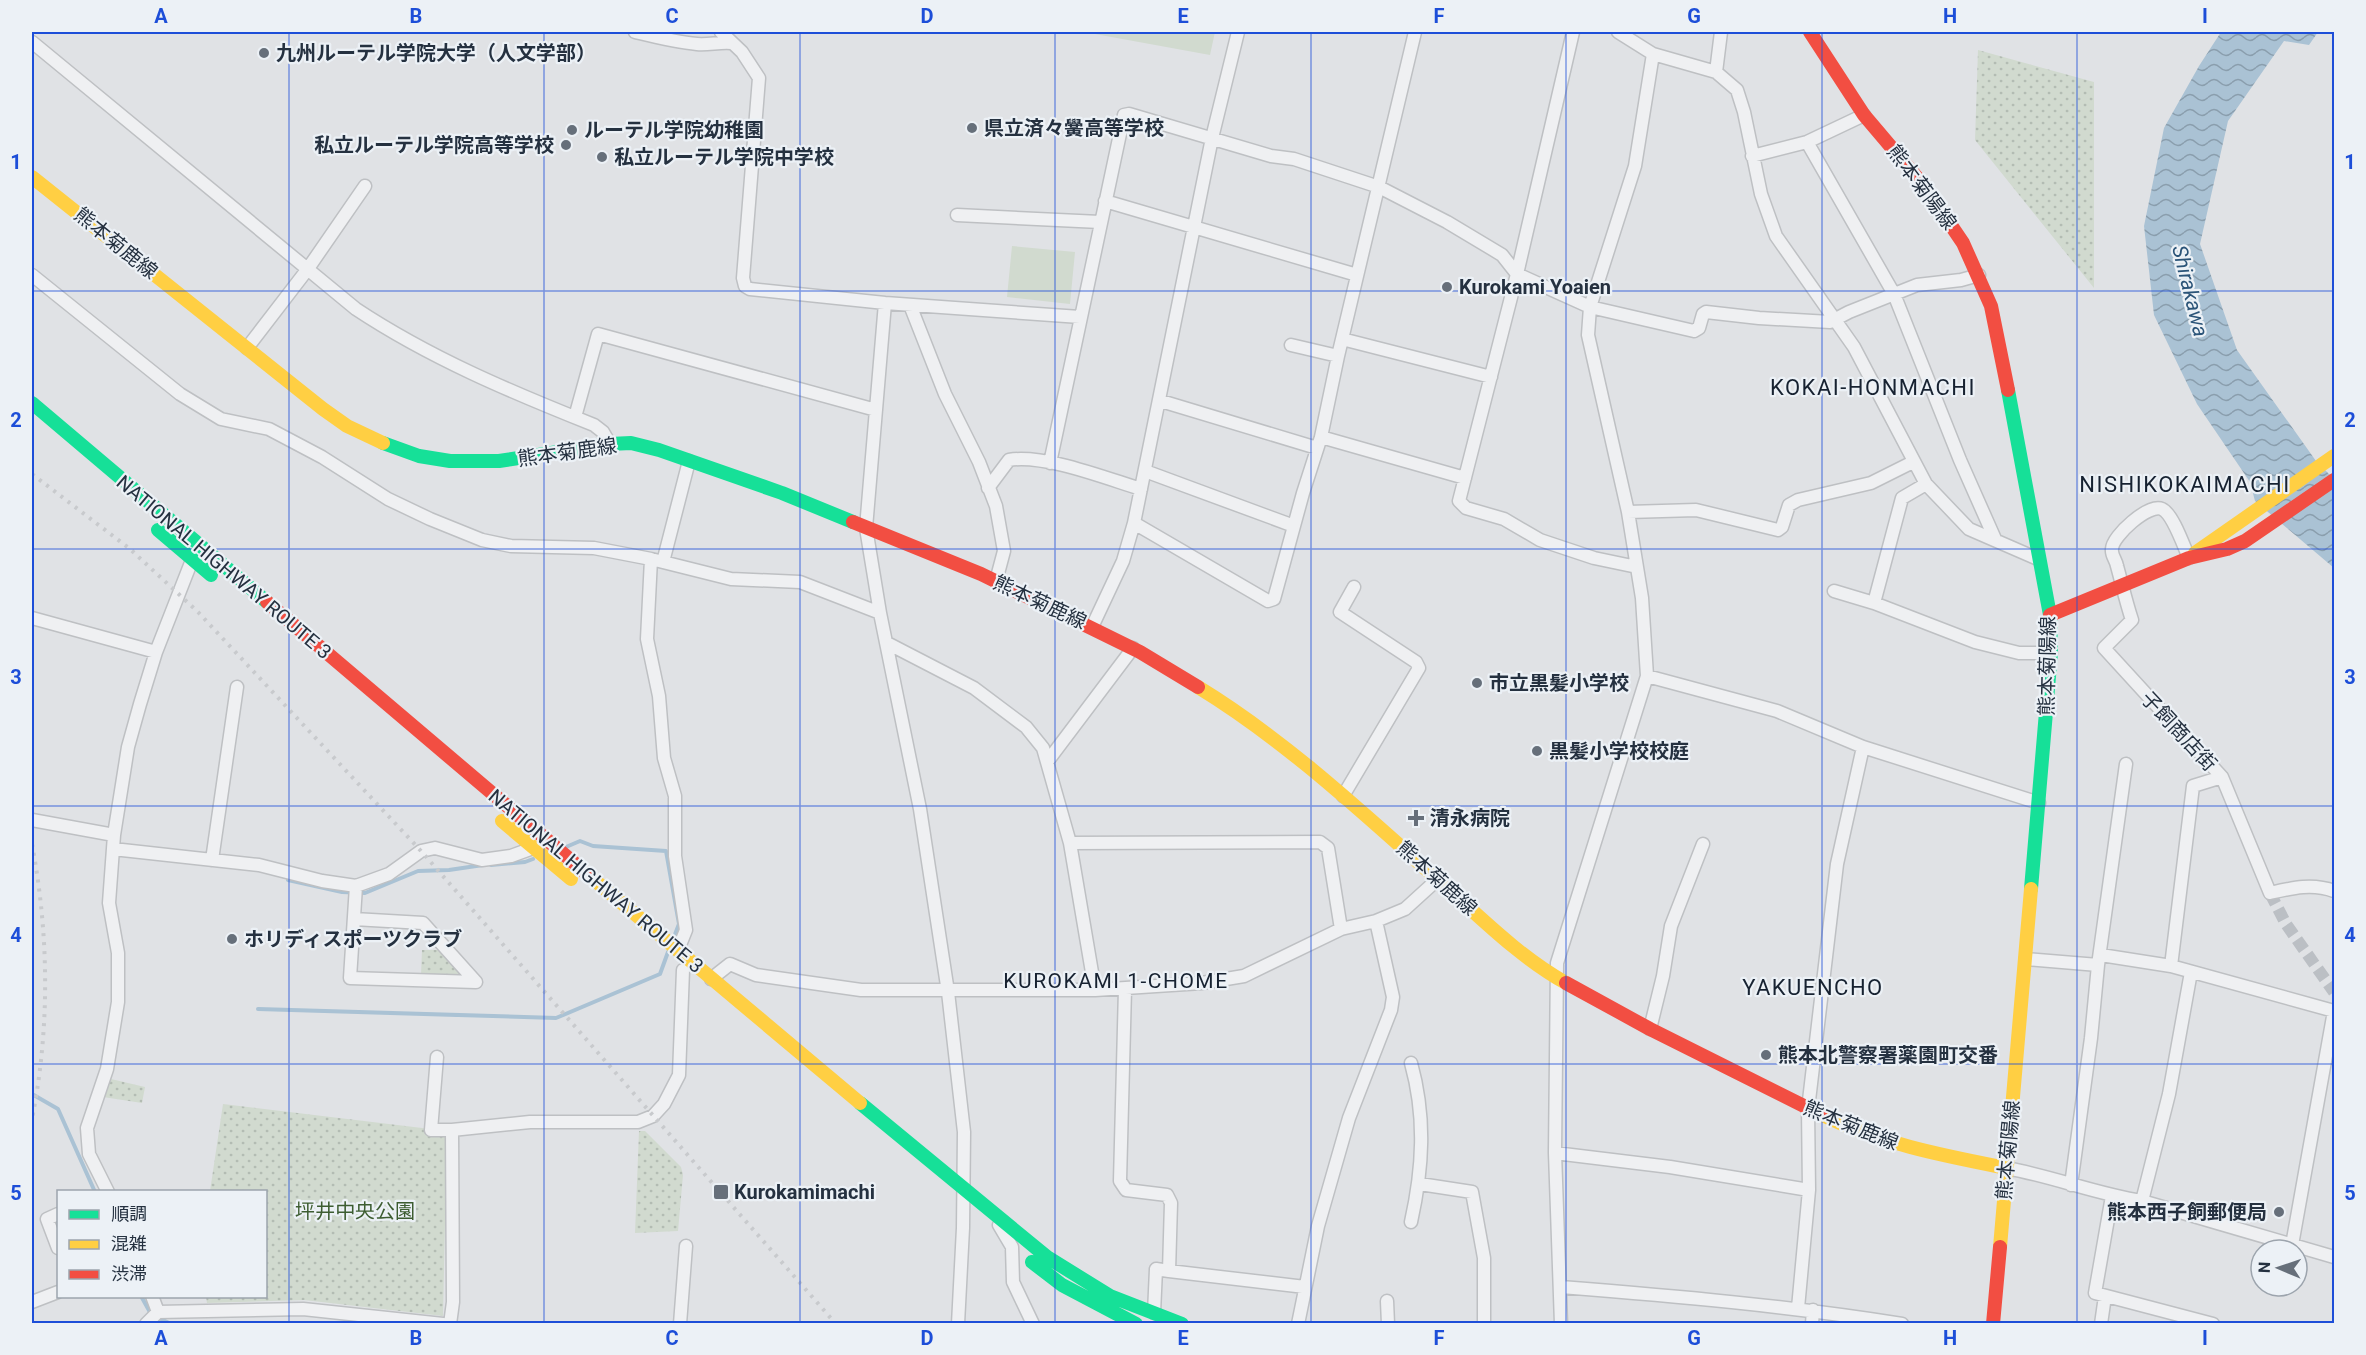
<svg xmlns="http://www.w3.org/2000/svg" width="2366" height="1355" viewBox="0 0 2366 1355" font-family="Roboto,'Noto Sans JP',sans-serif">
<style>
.park{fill:url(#park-dots)}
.garden{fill:#d1dacf}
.water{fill:url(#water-waves)}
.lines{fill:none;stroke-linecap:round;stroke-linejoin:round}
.stream{stroke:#aac2d4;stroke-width:4}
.street-tunnel{stroke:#bbbfc4;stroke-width:12;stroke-dasharray:12 6;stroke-linecap:butt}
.street-casing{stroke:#bec0c3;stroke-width:15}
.street{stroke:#eff0f2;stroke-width:12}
.fast{stroke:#16e098;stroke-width:14}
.slow{stroke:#ffcf43;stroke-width:14}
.jam{stroke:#f24e42;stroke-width:14}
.rail{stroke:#c8cacd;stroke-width:4;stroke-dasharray:3 6;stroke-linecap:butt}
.grid{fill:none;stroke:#1d4ed8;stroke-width:1.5;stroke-opacity:0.55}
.poi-dot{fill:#666f7a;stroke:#ecf1f6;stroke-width:2}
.labels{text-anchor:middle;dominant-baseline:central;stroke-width:4.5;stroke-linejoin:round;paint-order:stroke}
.poi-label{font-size:20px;font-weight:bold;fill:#253140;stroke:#ecf1f6;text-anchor:start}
.street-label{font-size:20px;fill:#253140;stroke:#ecf1f6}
.park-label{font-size:20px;fill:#3d5d31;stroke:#ecf1f6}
.water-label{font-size:21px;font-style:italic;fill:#2b5478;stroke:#ecf1f6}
.neighbourhood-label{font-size:21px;letter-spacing:1.5px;fill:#172231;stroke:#ecf1f6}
.quarter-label{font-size:22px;letter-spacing:1.5px;fill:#172231;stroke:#ecf1f6}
.neatline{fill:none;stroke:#1d4ed8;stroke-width:2}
.grid-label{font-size:20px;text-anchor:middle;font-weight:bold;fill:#1d4ed8}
</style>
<defs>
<pattern id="park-dots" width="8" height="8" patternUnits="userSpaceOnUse" patternTransform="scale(1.5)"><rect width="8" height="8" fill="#d1dacf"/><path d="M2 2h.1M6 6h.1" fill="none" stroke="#b3bcb3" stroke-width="1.8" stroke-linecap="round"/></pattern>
<pattern id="water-waves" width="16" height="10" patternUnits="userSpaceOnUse" patternTransform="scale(1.5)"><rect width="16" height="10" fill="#aac2d4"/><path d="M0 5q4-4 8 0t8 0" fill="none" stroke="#8a9ead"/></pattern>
</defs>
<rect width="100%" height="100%" fill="#e0e2e5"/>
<path class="park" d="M 1978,50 L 2094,82 L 2094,288 L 1975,140 Z
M 422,950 L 442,950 L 460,971 L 458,976 L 421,975 Z
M 111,1079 L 145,1087 L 142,1103 L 103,1097 L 107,1082 Z
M 223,1104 L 447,1131 L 443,1316 L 304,1300 L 207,1303 L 206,1297 L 266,1296 L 266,1192 L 210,1191 Z
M 639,1131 L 645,1131 L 681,1167 L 683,1175 L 678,1231 L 635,1233 Z"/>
<path class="garden" d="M 1084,32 L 1215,32 L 1210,55 Z
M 1012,246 L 1075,252 L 1070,304 L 1007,297 Z"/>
<path class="water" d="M 2221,32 L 2318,32 L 2309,45 L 2284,41 L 2228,121 L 2200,244 L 2237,350 L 2316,461 L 2334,479 L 2334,568 L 2255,501 L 2250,482 L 2197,404 L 2154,315 L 2144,226 L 2164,128 L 2199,66 Z"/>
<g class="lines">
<path class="stream" d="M 566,847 L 580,841 L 593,846 L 666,851 L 679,924 L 674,937
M 491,865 L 525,862 L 533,859
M 288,880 L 342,892 L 365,893 L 418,871 L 449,870 L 483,865
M 258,1009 L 556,1018 L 660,974 L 668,952
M 32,1094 L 58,1109 L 95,1192
M 141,1296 L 151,1314
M 157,1317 L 169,1323 L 200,1324"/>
<path class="street-tunnel" d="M 2270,893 L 2286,924 L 2334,992"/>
<g class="street-casing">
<path id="street" d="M 635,32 C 656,37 676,42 697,44 C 708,45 720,42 731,43
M 721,32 L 742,52 L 759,78 L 743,278 L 745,286 L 750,289 L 885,303 L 1080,317
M 1573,32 L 1517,274 L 1459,501 L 1466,508 L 1504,519 L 1540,540 L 1594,558 L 1637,567
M 1618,32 L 1653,54 L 1716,72 L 1737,90 L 1744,112 L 1761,194 L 1776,236 L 1854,347 L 1926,484 L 1969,529 L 2038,559
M 32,42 L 356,309 C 430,358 511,392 594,425 L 603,432 L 610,444
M 1716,72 L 1721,32
M 1807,142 L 1894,294 L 1960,460 L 1995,539
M 1752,156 L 1807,142 L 1864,115
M 1105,201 L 1357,275
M 957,215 L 1100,222
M 32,275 L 180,394 L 221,419 L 269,429 L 322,457 L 388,499 L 430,519 L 482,540 L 511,546 L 594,548 L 651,559 L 731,579 L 800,582 L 880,613
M 885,303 L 866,528 L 880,613 L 920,809 L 948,992 L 964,1132 L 963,1228 L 958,1324
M 910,305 L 945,394 L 979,462 L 996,506 L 1004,551 L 996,581
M 1342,339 L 1491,377
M 1291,345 L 1338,356
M 247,348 L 307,270 L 365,186
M 1161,401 L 1317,448
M 575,417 L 598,334 L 876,410
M 1321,437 L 1465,478
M 1050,463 L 1124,115 L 1129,114 L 1271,156 L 1294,159 L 1379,187 L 1447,222 L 1502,255 L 1517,274 L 1590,307 L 1694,331 L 1699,328 L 1703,314 L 1706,312 L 1759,318 L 1830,322 L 1849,312 L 1917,285 L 1961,280 L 1979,275
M 1145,471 L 1294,526
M 988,488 L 1009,460 C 1044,454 1105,478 1141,489
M 1628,512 L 1696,510 L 1778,530 L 1782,527 L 1789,505 L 1798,500 L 1871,483 L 1913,462
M 1134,523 L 1268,601 L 1274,599 L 1303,493 L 1321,437 L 1338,356 L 1415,32
M 2189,558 C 2184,547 2173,514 2162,509 C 2149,503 2112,536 2112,549 C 2111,555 2116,560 2117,566 C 2122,584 2126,602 2132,620 L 2104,648 L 2222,777 L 2270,893 C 2292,888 2312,883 2334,891
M 651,559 L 647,639 L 659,696 L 664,758 L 675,796 L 675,856 L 686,930 L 678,950
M 663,562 L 689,461
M 1834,591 L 1874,603 L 1975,642 L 2019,653 L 2051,653
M 1874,603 L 1902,498 L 1926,484
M 32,618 L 156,652
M 1092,627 L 1123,561 L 1134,523 L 1212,138 L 1238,32
M 887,643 L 974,688 L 1026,727 L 1043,748 L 1070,843 L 1095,990
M 1647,676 L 1777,711 L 1863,747 L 2039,803
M 1047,762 L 1133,648
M 1343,796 L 1419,668 L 1416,662 L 1340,612 L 1354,587
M 32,820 L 114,835
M 1070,843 L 1320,842 L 1328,848 L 1341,929
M 113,849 L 259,865 L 322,881 L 356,886 L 389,874 L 421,851 L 435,848 L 482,860 L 511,856 L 533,848
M 212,860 L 237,687
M 354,919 L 423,923 L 476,982 L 350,978 L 356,886
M 2101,955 L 2171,966 L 2334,1011 L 2292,1245
M 2026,959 L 2098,965
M 2171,966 L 2193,786 L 2222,777
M 711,979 L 730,964 L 756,975 L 861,990 L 1095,990 L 1202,983 L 1244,976 L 1341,929 L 1376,921 L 1405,909 L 1438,879
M 1125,989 L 1120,1181 L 1126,1190 L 1167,1195 L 1171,1203 L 1169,1271 L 1156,1269 L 1154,1313
M 1650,1029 L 1663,976 L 1671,926 L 1703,844
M 437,1057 L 431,1130 L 452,1130
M 1555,1153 L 1670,1167 L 1809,1190
M 2006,1168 C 2052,1176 2096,1194 2142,1201 L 2334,1257
M 1420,1184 L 1472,1192 L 1484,1258 L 1484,1324
M 2071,1185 L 2091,1038 L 2098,965 L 2126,764
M 108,1192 L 89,1154 L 87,1128 L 107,1069 L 118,1002 L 118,953 L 109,903 L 114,835 L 128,747 L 140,704 L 156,652 L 194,555
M 2112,1196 L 2095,1293 L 2213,1324
M 2142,1201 L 2169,1094 L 2191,972
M 58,1214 L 47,1219 L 58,1248
M 1411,1222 C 1423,1168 1426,1117 1411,1063
M 999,1225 L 1012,1247 L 1013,1282 L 1033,1324
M 1169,1271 L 1305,1287
M 1561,1287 C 1675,1296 1789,1306 1902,1324
M 152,1296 L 158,1312
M 1387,1301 L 1388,1324
M 32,1302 L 58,1292
M 1798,1308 L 1809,1190 L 1808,1109 L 1837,864 L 1863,747
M 146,1324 L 158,1312 L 303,1309 L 443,1324
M 450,1324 L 453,1302 L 452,1130 L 530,1122 L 638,1122 L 653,1116 L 664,1104 L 679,1075 L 683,970
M 680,1324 L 686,1246
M 1298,1324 L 1318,1226 L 1349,1118 L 1391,1010 L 1393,997 L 1376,921
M 1561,1324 L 1555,1153 L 1557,963 L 1647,676 L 1642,598 L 1628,512 L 1588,335 L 1590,307 L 1635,166 L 1653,54
M 1812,1324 L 1813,1310
M 2101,1324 L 2105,1296"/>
</g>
<use href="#street" class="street"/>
<path class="fast" d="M 2008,390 L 2050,615 L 2051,653 L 2031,889
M 32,403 L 267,602
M 383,443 L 419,456 L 450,461 L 499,461 L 610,444 L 631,443 L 659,450 L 782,493 L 853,522
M 158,530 L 211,575
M 860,1103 L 1047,1257 L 1110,1296 L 1182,1324
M 1032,1262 L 1062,1285 L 1136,1324"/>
<path class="slow" d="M 32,177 L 323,409 L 347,426 L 383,443
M 2195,553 L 2334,456
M 1198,687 C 1288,742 1366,816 1444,885 C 1482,919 1521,958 1566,983
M 502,821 L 571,879
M 586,873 L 860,1103
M 1820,1114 C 1882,1144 1940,1155 2006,1168
M 2000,1247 L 2031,889"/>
<path class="jam" d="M 1810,32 L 1864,115 L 1925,187 L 1963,243 L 1991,306 L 2008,390
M 853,522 L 981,574 L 1140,652 L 1198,687
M 267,602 L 586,873
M 2050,615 L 2189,558 L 2227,549 L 2245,541 L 2334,480
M 1566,983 L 1650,1029 L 1820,1114
M 1993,1324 L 2000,1247"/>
<path class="rail" d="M 32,474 L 130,549 L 198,612 L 421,851 L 836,1324
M 32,844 C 49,935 50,1028 32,1119"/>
</g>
<path class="grid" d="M 289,32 L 289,1324M 544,32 L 544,1324M 800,32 L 800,1324M 1055,32 L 1055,1324M 1311,32 L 1311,1324M 1566,32 L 1566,1324M 1822,32 L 1822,1324M 2077,32 L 2077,1324M 32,291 L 2334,291M 32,549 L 2334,549M 32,806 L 2334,806M 32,1064 L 2334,1064"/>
<g class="poi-dot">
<circle cx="264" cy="53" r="6"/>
<circle cx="972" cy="128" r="6"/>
<circle cx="572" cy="130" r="6"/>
<circle cx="566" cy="145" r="6"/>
<circle cx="602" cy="157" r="6"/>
<circle cx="1447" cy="287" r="6"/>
<circle cx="1477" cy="683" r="6"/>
<circle cx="1537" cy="751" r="6"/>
<path d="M1413 809h6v6h6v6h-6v6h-6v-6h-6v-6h6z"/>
<circle cx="232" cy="939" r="6"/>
<circle cx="1766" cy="1055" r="6"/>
<rect x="713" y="1184" width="16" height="16" rx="3"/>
<circle cx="2279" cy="1212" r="6"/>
</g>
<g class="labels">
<g class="poi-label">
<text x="276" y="53">九州ルーテル学院大学（人文学部）</text>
<text x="984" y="128">県立済々黌高等学校</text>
<text x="584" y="130">ルーテル学院幼稚園</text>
<text x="554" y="145" text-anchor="end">私立ルーテル学院高等学校</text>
<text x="614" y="157">私立ルーテル学院中学校</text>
<text x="1459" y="287">Kurokami Yoaien</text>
<text x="1489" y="683">市立黒髪小学校</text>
<text x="1549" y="751">黒髪小学校校庭</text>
<text x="1430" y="818">清永病院</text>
<text x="244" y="939">ホリディスポーツクラブ</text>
<text x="1778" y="1055">熊本北警察署薬園町交番</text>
<text x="734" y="1192">Kurokamimachi</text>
<text x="2267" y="1212" text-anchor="end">熊本西子飼郵便局</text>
</g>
<g class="street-label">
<text transform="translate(1922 187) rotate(53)">熊本菊陽線</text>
<text transform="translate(116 243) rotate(39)">熊本菊鹿線</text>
<text transform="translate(567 452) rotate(-8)">熊本菊鹿線</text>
<text transform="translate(224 567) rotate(40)">NATIONAL HIGHWAY ROUTE 3</text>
<text transform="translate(1040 602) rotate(25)">熊本菊鹿線</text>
<text transform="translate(2047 666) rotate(-89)">熊本菊陽線</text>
<text transform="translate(2179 731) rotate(47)">子飼商店街</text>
<text transform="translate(1437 878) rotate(42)">熊本菊鹿線</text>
<text transform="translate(596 881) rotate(40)">NATIONAL HIGHWAY ROUTE 3</text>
<text transform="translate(1851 1125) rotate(22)">熊本菊鹿線</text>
<text transform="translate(2008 1150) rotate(-85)">熊本菊陽線</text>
</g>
<g class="park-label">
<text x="355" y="1211">坪井中央公園</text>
</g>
<g class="water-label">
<text transform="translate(2190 291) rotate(76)">Shirakawa</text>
</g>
<g class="neighbourhood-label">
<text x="1116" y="981">KUROKAMI 1-CHOME</text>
</g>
<g class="quarter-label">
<text x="1873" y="387">KOKAI-HONMACHI</text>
<text x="2185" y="484">NISHIKOKAIMACHI</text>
<text x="1813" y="987">YAKUENCHO</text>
</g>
</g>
<rect width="2366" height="1355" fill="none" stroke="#ecf1f6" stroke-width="66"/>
<rect x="57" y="1190" width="210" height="108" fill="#ecf1f6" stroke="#9ca4ad" stroke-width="1.5"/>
<rect x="69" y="1210" width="30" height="9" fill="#16e098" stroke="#9ca4ad" stroke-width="1.5"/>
<text x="111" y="1220" font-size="18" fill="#253140">順調</text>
<rect x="69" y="1240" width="30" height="9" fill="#ffcf43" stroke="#9ca4ad" stroke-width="1.5"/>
<text x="111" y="1250" font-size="18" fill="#253140">混雑</text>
<rect x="69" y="1270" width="30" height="9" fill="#f24e42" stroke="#9ca4ad" stroke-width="1.5"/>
<text x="111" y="1280" font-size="18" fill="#253140">渋滞</text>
<g transform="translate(2279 1268) rotate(272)"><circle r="28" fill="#ecf1f6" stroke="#9ca4ad" stroke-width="1.5"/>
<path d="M0-4.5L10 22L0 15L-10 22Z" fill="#666f7a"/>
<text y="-9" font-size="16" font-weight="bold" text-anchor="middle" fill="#253140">N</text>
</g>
<rect x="33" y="33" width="2300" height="1289" class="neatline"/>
<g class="grid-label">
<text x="161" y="23">A</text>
<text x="416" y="23">B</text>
<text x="672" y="23">C</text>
<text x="927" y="23">D</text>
<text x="1183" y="23">E</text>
<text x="1439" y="23">F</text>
<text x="1694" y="23">G</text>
<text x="1950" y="23">H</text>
<text x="2205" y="23">I</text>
<text x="16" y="169">1</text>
<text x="2350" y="169">1</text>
<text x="16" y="427">2</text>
<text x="2350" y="427">2</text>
<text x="16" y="684">3</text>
<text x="2350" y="684">3</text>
<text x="16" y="942">4</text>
<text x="2350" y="942">4</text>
<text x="16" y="1200">5</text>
<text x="2350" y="1200">5</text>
<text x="161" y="1345">A</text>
<text x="416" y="1345">B</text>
<text x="672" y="1345">C</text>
<text x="927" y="1345">D</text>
<text x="1183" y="1345">E</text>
<text x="1439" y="1345">F</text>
<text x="1694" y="1345">G</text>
<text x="1950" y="1345">H</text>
<text x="2205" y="1345">I</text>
</g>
</svg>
